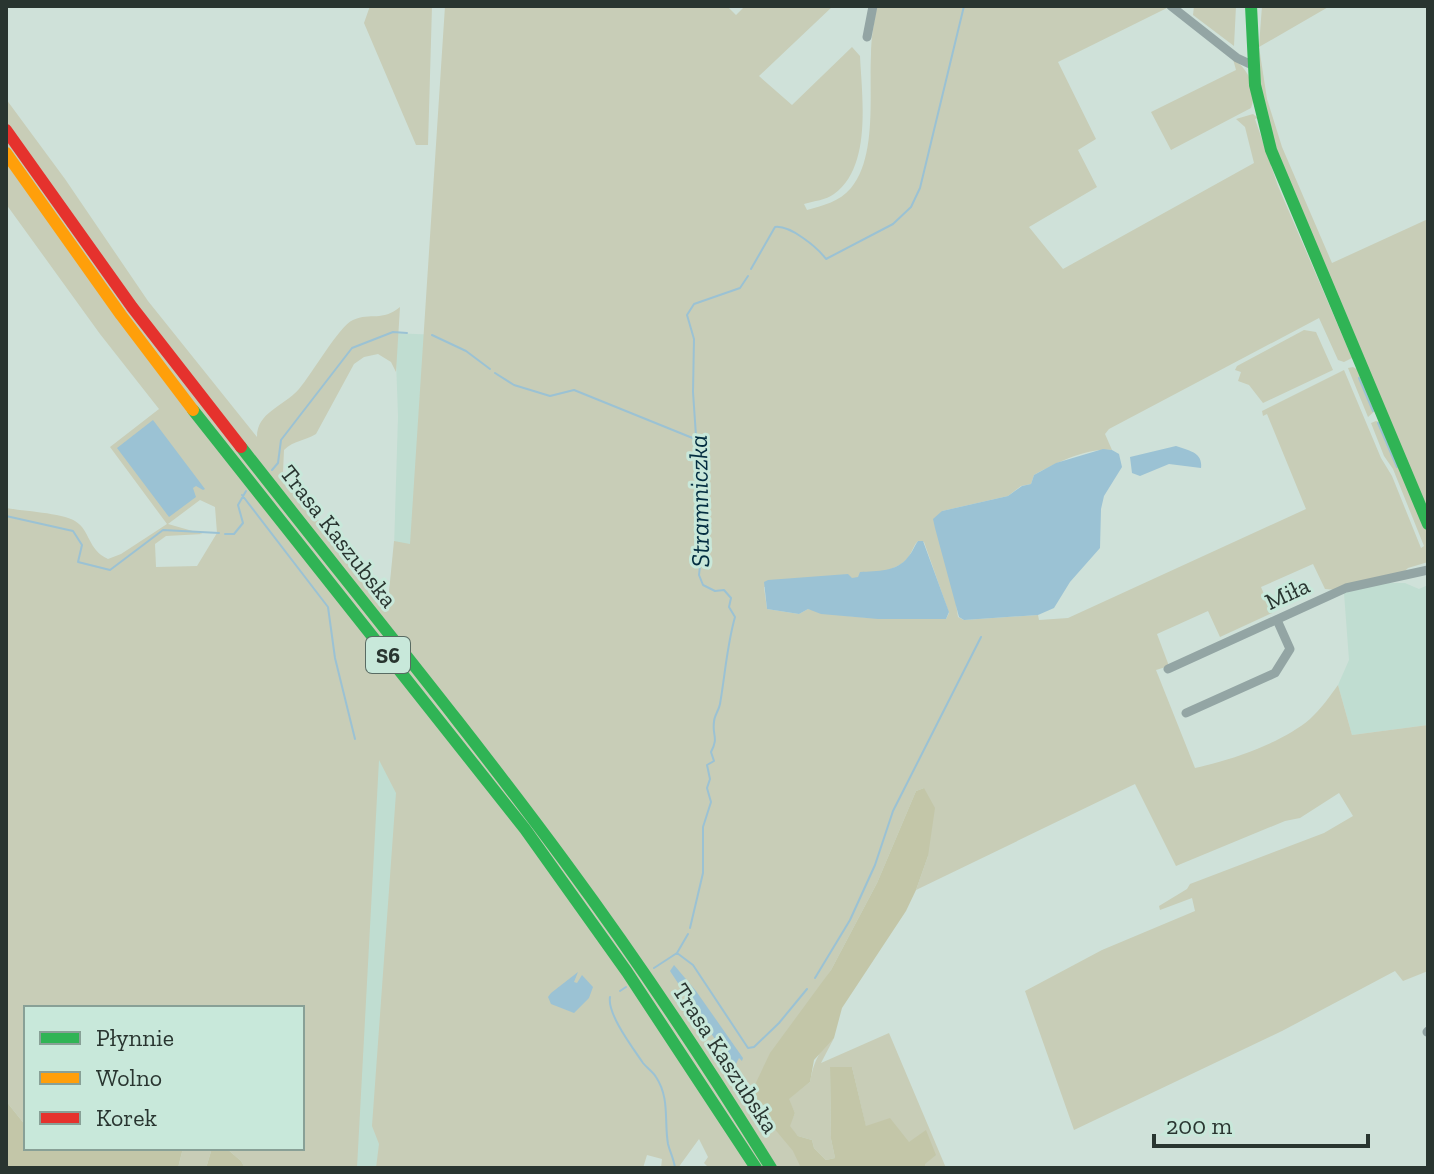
<svg xmlns="http://www.w3.org/2000/svg" width="1434" height="1174" viewBox="0 0 1434 1174" font-family="'Zilla Slab',serif">
<style>
.built{fill:#c0ddd1}
.green{fill:#c8cdb7;fill-rule:evenodd}
.forest{fill:#c3c6a8}
.water{fill:#9bc2d4}
.lines{fill:none;stroke-linecap:round;stroke-linejoin:round}
.stream{stroke:#9bc2d4;stroke-width:2}
.street{stroke:#93a5a4;stroke-width:9}
.fast{stroke:#30b455;stroke-width:12}
.slow{stroke:#ff9f0a;stroke-width:12}
.jam{stroke:#e5322d;stroke-width:12}
.labels{text-anchor:middle;dominant-baseline:central;stroke-width:6;stroke-linejoin:round;paint-order:stroke}
.shield{fill:#c8e8da;stroke:#596b63;stroke-width:2}
.shield-label{font-size:22px;font-weight:bold;fill:#293530}
.street-label{font-size:24px;fill:#293530;stroke:#c8e8da}
.water-label{font-size:26px;font-style:italic;fill:#032d41;stroke:#c8e8da}
</style>
<rect width="100%" height="100%" fill="#cfe1d9"/>
<path class="built" d="M 395,333 L 437,335 L 404,738 L 396,793 L 399,799 L 385,1168 L 348,1168 L 344,983 L 394,548 L 398,416 Z
M 1382,583 L 1405,583 L 1419,589 L 1428,585 L 1428,725 L 1352,735 L 1338,685 L 1349,660 L 1344,593 Z"/>
<path class="green" d="M 370,6 L 432,6 L 428,145 L 416,145 L 364,23 Z
M 445,6 L 727,6 L 736,15 L 745,6 L 833,6 L 759,76 L 792,105 L 852,47 L 860,56 C 862,98 872,167 834,194 C 826,200 814,201 804,204 L 807,210 C 824,205 839,202 851,188 C 877,157 869,94 871,55 C 871,38 874,22 877,6 L 1167,8 L 1058,62 L 1096,139 L 1078,150 L 1097,187 L 1029,227 L 1063,269 L 1254,163 L 1245,127 L 1236,119 L 1253,114 L 1258,118 L 1255,119 L 1278,186 L 1352,358 L 1344,362 L 1338,360 L 1319,318 L 1109,429 L 1105,434 L 1112,450 C 1086,448 1056,463 1034,475 L 1031,484 L 1021,486 L 1008,496 L 942,511 L 958,617 L 964,620 L 1038,615 L 1039,620 L 1068,618 L 1306,509 L 1267,414 L 1263,416 L 1262,411 L 1344,370 L 1381,458 L 1392,476 L 1421,548 L 1424,546 L 1393,469 L 1384,456 L 1371,423 L 1376,421 L 1382,423 L 1428,532 L 1428,562 L 1408,568 L 1403,573 L 1337,590 L 1325,589 L 1313,564 L 1261,587 L 1272,613 L 1220,637 L 1208,611 L 1157,634 L 1169,666 L 1156,670 L 1195,768 C 1231,760 1282,743 1310,719 C 1321,709 1330,696 1338,685 L 1352,735 L 1428,725 L 1428,971 L 1403,981 L 1395,971 L 1282,1031 L 1074,1130 L 1025,991 L 1102,950 L 1195,911 L 1192,898 L 1160,910 L 1159,906 L 1187,889 L 1190,884 L 1324,833 L 1353,816 L 1339,793 L 1300,818 L 1285,821 L 1176,866 L 1135,784 L 916,890 L 928,856 L 924,788 L 916,791 L 877,883 L 831,970 L 752,1093 L 796,1137 L 801,1168 L 709,1168 L 704,1163 L 708,1157 L 699,1139 L 678,1168 L 661,1168 L 662,1159 L 647,1155 L 643,1168 L 376,1168 L 379,1144 L 372,1126 L 396,793 L 379,760 L 357,1168 L 245,1168 L 241,1161 L 226,1148 L 302,1148 L 302,1008 L 26,1008 L 26,1126 L 6,1101 L 6,508 C 23,511 62,513 75,521 C 91,531 87,549 108,559 L 121,554 L 167,524 L 110,447 L 159,409 L 100,334 L 6,204 L 6,99 L 65,179 L 148,301 L 257,437 C 257,412 283,407 299,389 C 312,374 339,326 353,320 C 371,312 382,322 400,307 L 396,372 L 391,362 L 378,354 L 364,357 L 354,364 L 316,434 C 305,441 294,440 284,450 L 283,472 L 334,541 L 389,592 L 394,541 L 410,544 ZM 200,500 L 215,507 L 217,533 L 197,566 L 156,567 L 155,544 L 166,536 L 203,534 L 168,524 ZM 918,541 L 924,542 L 949,613 L 946,619 C 899,619 852,620 808,609 L 799,614 L 767,609 L 764,587 C 797,584 880,582 905,561 C 912,555 912,547 918,541 Z
M 1194,6 L 1236,6 L 1234,46 L 1193,15 Z
M 1262,6 L 1330,6 L 1259,47 L 1267,99 L 1282,147 L 1332,263 L 1428,219 L 1428,515 L 1289,188 L 1261,102 L 1259,46 Z
M 1233,59 C 1249,69 1258,90 1251,108 L 1171,150 L 1151,112 L 1236,70 Z
M 1304,330 L 1316,332 L 1333,370 L 1263,403 L 1249,385 L 1238,381 L 1241,372 L 1235,370 L 1237,366 Z
M 1353,367 L 1360,371 L 1376,410 L 1368,417 L 1348,368 Z
M 889,1033 L 946,1168 L 925,1168 L 909,1143 L 866,1127 L 852,1067 L 830,1067 L 831,1139 L 835,1158 L 826,1160 L 814,1148 L 812,1140 L 798,1136 L 789,1126 L 795,1113 L 788,1099 L 810,1082 C 814,1062 818,1051 834,1038 L 821,1063 Z
M 183,1148 L 212,1148 L 206,1168 L 178,1168 Z"/>
<path class="forest" d="M 924,788 L 935,808 L 928,856 L 916,890 L 906,911 L 842,1008 L 834,1038 L 814,1060 L 810,1082 L 789,1099 L 795,1113 L 790,1126 L 798,1136 L 812,1140 L 814,1148 L 826,1160 L 835,1158 L 831,1139 L 830,1067 L 852,1067 L 866,1126 L 890,1118 L 909,1142 L 926,1130 L 936,1155 L 925,1164 L 925,1168 L 801,1168 L 793,1151 L 758,1109 L 759,1101 L 751,1093 L 770,1053 L 831,970 L 877,883 L 916,791 Z
M 6,1101 L 26,1126 L 26,1148 L 183,1148 L 178,1168 L 6,1168 Z
M 212,1148 L 226,1148 L 241,1161 L 245,1168 L 206,1168 Z"/>
<path class="water" d="M 153,420 L 205,489 L 203,490 L 196,486 L 193,488 L 196,497 L 169,517 L 117,448 Z
M 1176,446 C 1189,451 1203,452 1201,468 L 1169,464 L 1140,476 L 1132,473 L 1130,457 Z
M 1103,449 L 1112,450 L 1119,454 L 1122,467 L 1104,496 L 1101,509 L 1100,548 L 1070,582 L 1054,608 L 1038,615 L 964,620 L 959,617 L 935,528 L 933,519 L 942,511 L 1008,496 L 1022,486 L 1031,484 L 1034,475 L 1056,463 Z
M 918,541 L 923,541 L 949,612 L 946,619 L 878,619 L 821,614 L 808,609 L 799,614 L 767,609 L 764,582 L 768,580 L 848,574 L 852,578 L 858,577 L 860,572 C 877,571 897,572 908,557 C 913,552 914,546 918,541 Z
M 674,965 L 696,991 L 743,1058 L 742,1061 L 739,1058 L 735,1066 L 730,1062 L 670,971 Z
M 578,972 L 574,982 L 577,983 L 582,975 L 593,987 L 589,998 L 574,1013 L 551,1004 L 548,997 L 551,993 Z"/>
<g class="lines">
<path class="stream" d="M 751,269 L 775,227 C 790,225 817,247 826,259 L 893,224 L 911,207 L 920,188 L 964,6
M 432,335 L 466,351 L 490,369
M 495,373 L 514,385 L 550,396 L 574,390 L 695,439
M 1359,378 L 1373,411
M 1378,423 L 1397,467
M 272,470 L 278,463 L 281,440 L 352,348 L 393,332 L 407,333
M 242,495 L 328,607 L 335,658 L 355,739
M 6,516 L 73,531 L 82,545 L 78,562 L 110,570 L 163,530 L 219,533
M 225,534 L 234,534 L 243,523 L 238,505 L 246,491
M 690,928 L 703,873 L 703,827 L 711,802 L 707,788 L 710,779 L 707,765 L 714,761 L 711,752 C 719,737 712,736 714,722 C 714,716 719,710 720,704 C 725,675 727,645 735,617 L 729,607 L 731,598 L 724,590 L 715,591 L 703,585 L 699,575 L 703,539 L 693,392 L 694,339 L 687,315 L 694,304 L 740,288 L 748,276
M 677,953 L 693,965 L 748,1048 L 754,1047 L 779,1023 L 807,989
M 654,968 L 677,953 L 688,934
M 815,978 L 850,920 L 875,865 L 893,811 L 981,637
M 620,991 L 626,987
M 610,997 C 607,1014 633,1048 643,1063 C 647,1068 653,1072 656,1077 C 670,1098 664,1121 668,1144 C 670,1152 674,1159 675,1168"/>
<path class="street" d="M 1171,6 L 1237,58 L 1252,65
M 867,37 L 873,6
M 1168,669 L 1346,588 L 1428,570
M 1186,713 L 1275,673 L 1290,649 L 1277,620
M 1427,1032 L 1428,1031"/>
<path class="fast" d="M 1251,6 L 1255,85 L 1271,150 L 1428,524
M 193,410 L 525,829 L 627,972 L 756,1168
M 241,447 C 349,585 461,721 565,862 C 638,961 706,1063 771,1168"/>
<path class="slow" d="M 6,153 L 121,315 L 193,410"/>
<path class="jam" d="M 6,130 L 132,307 L 241,447"/>
</g>
<g class="labels">
<rect class="shield" x="366" y="637" width="44" height="36" rx="6"/>
<g class="shield-label">
<text x="388" y="655">S6</text>
</g>
<g class="street-label">
<text transform="translate(339 536) rotate(52)">Trasa Kaszubska</text>
<text transform="translate(1287 593) rotate(-25)">Miła</text>
<text transform="translate(726 1058) rotate(57)">Trasa Kaszubska</text>
</g>
<g class="water-label">
<text transform="translate(699 501) rotate(-91)">Stramniczka</text>
</g>
</g>
<rect width="1434" height="1174" fill="none" stroke="#293530" stroke-width="16"/>
<rect x="24" y="1006" width="280" height="144" fill="#c8e8da" stroke="#88a096" stroke-width="2"/>
<rect x="40" y="1032" width="40" height="12" fill="#30b455" stroke="#88a096" stroke-width="2"/>
<text x="96" y="1046" font-size="24" fill="#293530">Płynnie</text>
<rect x="40" y="1072" width="40" height="12" fill="#ff9f0a" stroke="#88a096" stroke-width="2"/>
<text x="96" y="1086" font-size="24" fill="#293530">Wolno</text>
<rect x="40" y="1112" width="40" height="12" fill="#e5322d" stroke="#88a096" stroke-width="2"/>
<text x="96" y="1126" font-size="24" fill="#293530">Korek</text>
<path d="M1154 1134v12h214v-12" fill="none" stroke="#293530" stroke-width="4"/>
<text x="1166" y="1134" font-size="24" fill="#293530" stroke="#c8e8da" stroke-width="6" paint-order="stroke">200 m</text>
</svg>
